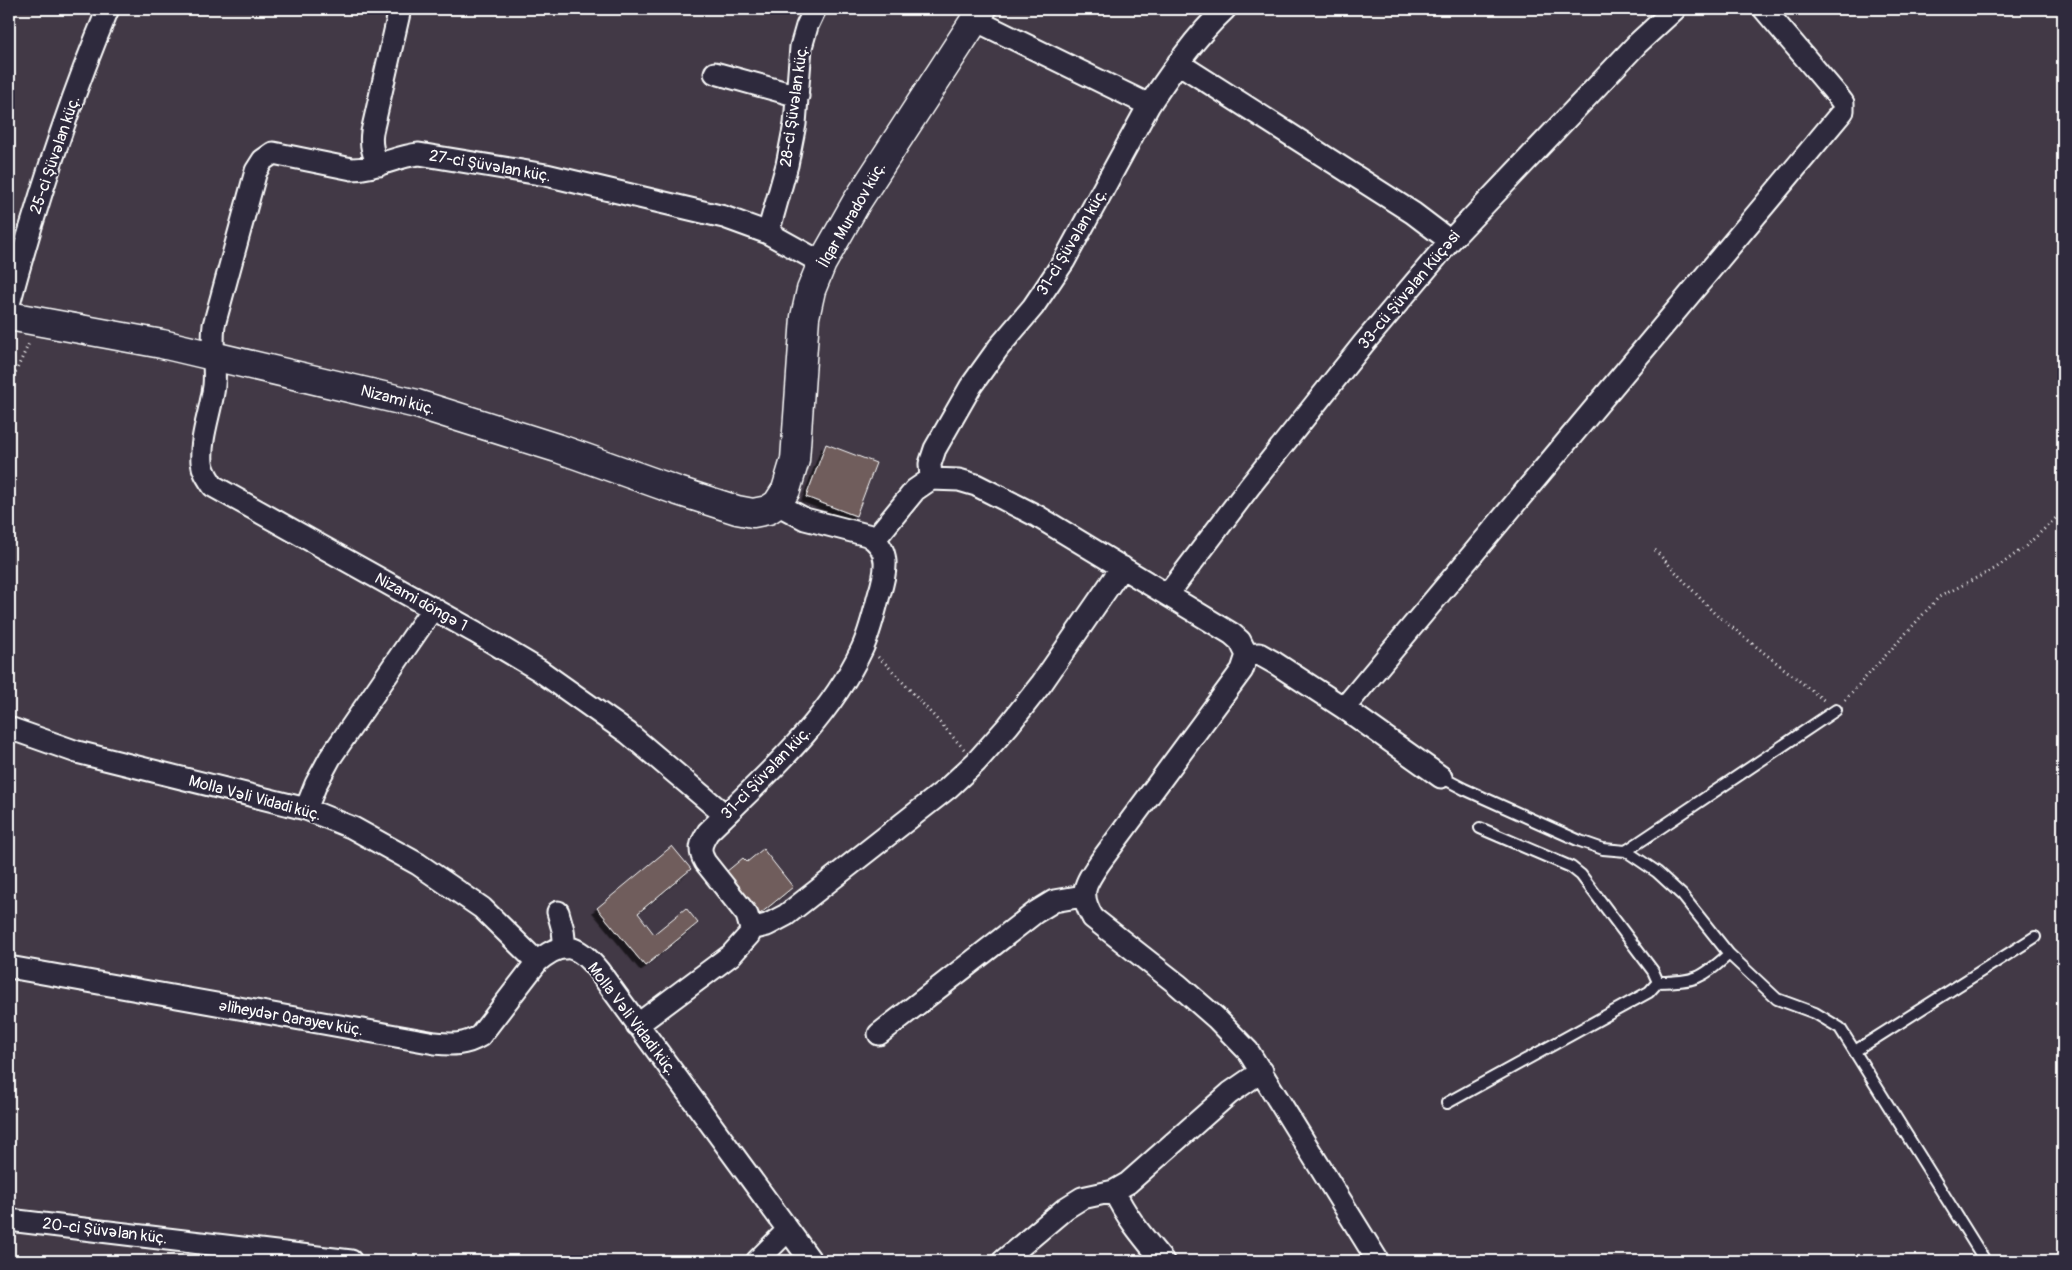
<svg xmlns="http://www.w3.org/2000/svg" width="2072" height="1270" viewBox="0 0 2072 1270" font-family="Pangolin,sans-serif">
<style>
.building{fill:#6f5d5c;stroke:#fff;filter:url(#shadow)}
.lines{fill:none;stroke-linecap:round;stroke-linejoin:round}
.lane-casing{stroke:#fff;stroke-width:14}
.street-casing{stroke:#fff;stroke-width:25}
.secondary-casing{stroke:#fff;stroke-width:31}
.path{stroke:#fff;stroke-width:3;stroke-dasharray:1 4;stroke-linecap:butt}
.lane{stroke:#2f2a3d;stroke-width:10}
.street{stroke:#2f2a3d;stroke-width:21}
.secondary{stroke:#2f2a3d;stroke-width:28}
.labels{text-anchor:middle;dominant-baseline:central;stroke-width:4;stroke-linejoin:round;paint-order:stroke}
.street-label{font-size:16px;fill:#fff;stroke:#2f2a3d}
</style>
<defs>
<filter id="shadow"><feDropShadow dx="-4.5" dy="4.5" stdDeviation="0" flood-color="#0009"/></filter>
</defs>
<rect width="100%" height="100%" fill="#423946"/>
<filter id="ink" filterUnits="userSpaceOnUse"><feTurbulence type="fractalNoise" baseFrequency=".02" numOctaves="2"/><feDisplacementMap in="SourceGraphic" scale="10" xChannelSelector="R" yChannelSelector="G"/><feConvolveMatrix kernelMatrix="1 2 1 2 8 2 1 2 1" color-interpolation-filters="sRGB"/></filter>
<g filter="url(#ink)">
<path class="building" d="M 826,444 L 876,463 L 856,516 L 806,497 Z
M 672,846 L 691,869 L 638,913 L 654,934 L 686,908 L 698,923 L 645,966 L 597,908 Z
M 763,849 L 793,887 L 760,914 L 726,872 L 743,858 L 747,862 Z"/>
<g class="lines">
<g class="lane-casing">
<path id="lane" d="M 1441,777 L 1464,789 L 1580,841 L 1603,849 L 1626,851 L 1836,710
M 1626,851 L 1657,872 L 1682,895 L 1729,954 L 1777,999 L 1815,1013 L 1840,1028 L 1984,1259
M 1658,982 C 1696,981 1700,980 1729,954
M 1855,1051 L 2035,937
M 1447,1103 L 1649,992 L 1658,982 L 1653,971 L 1581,875 L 1571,867 L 1480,828"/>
</g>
<g class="street-casing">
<path id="street" d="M 975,20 L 1149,105
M 1178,63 L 1413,213 L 1450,241
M 715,73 L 798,96
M 379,165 C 373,154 370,145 372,132 L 400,9
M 768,233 L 787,165 L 795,124 L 801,47 L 807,26 L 815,9
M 9,304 C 36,204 68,104 108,9
M 931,479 L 930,464 L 935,449 L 971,386 L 999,347 L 1033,307 L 1064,261 L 1149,105 C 1172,71 1195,37 1225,9
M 875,539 L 915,490 L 931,479 L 959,480 L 976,485 L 1037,516 L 1232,634 L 1240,641 L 1247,655 L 1242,670 L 1100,862 C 1085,884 1078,893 1093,918 L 1177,984 L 1216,1018 L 1248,1051 L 1378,1261
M 1168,594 L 1250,486 L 1364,343 L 1450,241 L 1638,43 L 1675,9
M 1247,655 L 1259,654 L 1275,663 L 1344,708 L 1441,777
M 1344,708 L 1843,111 L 1843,103 L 1837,95 L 1764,9
M 9,728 L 77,752 L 306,809 L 353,828 L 418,864 L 482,908 L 537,962
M 306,809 L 316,784 L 330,758 L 433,608
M 725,815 L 628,733 L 539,670 L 475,632 L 213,486 C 208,478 203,472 202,462 C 200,437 211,411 214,386 C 216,366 211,346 214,325 L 256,171 L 263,160 L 273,153 L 352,169 C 376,169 396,156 419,154 L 546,175 L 724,217 L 768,233 L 822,263
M 558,912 L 563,930 L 565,948
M 751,929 L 767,925 L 786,915 L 948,788 L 976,762 L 1008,726 L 1042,683 L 1122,567
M 9,967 L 435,1043 C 452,1045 465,1045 480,1036 L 537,962 C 563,939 578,945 598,970 L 811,1261
M 637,1025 L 731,955 L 749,935 L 751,929 L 747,915 L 705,862 C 698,850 701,843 708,832 C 765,776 827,723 862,649 C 870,632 874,613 879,595 C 886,573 892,548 867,535 L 805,519 L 777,504
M 879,1034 L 1036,912 L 1054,901 L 1083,896
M 1114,1191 C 1126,1217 1144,1238 1163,1261
M 9,1220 L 351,1261
M 757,1261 L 788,1230
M 1003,1261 L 1066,1208 L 1082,1198 L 1114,1191 L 1128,1183 L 1230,1093 L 1262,1071"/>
</g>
<g class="secondary-casing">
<path id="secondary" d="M 9,316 L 162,344 L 417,404 L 560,449 L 678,491 L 737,510 L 753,513 L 768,510 L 777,504 L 786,490 L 795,460 L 805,317 L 811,290 L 822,263 L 856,203 L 982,9"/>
</g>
<path class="path" d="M 9,386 L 30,341
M 1655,550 L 1714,613 L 1826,702
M 878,657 L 887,665 L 964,749
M 1845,700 L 1939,597 L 1996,568 L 2025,547 L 2057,517 L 2063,517"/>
<use href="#lane" class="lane"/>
<use href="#street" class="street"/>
<use href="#secondary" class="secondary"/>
</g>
</g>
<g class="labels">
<g class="street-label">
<text transform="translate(794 106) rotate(-82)">28-ci Şüvəlan küç.</text>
<text transform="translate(55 155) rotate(-71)">25-ci Şüvəlan küç.</text>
<text transform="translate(490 166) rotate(10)">27-ci Şüvəlan küç.</text>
<text transform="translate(852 215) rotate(-60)">İlqar Muradov küç.</text>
<text transform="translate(1072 242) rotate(-59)">31-ci Şüvəlan küç.</text>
<text transform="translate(1409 290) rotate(-50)">33-cü Şüvəlan Küçəsi</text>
<text transform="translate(398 400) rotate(15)">Nizami küç.</text>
<text transform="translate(421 602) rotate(29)">Nizami döngə 1</text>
<text transform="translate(766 773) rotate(-46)">31-ci Şüvəlan küç.</text>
<text transform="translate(255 798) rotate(15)">Molla Vəli Vidadi küç.</text>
<text transform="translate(291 1018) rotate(10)">Əliheydər Qarayev küç.</text>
<text transform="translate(632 1019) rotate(53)">Molla Vəli Vidadi küç.</text>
<text transform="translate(105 1231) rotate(7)">20-ci Şüvəlan küç.</text>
</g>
</g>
<rect width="2072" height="1270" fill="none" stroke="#2f2a3d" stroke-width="30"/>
<rect x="15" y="15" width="2042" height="1240" fill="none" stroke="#fff" stroke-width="2" filter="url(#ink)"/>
</svg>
